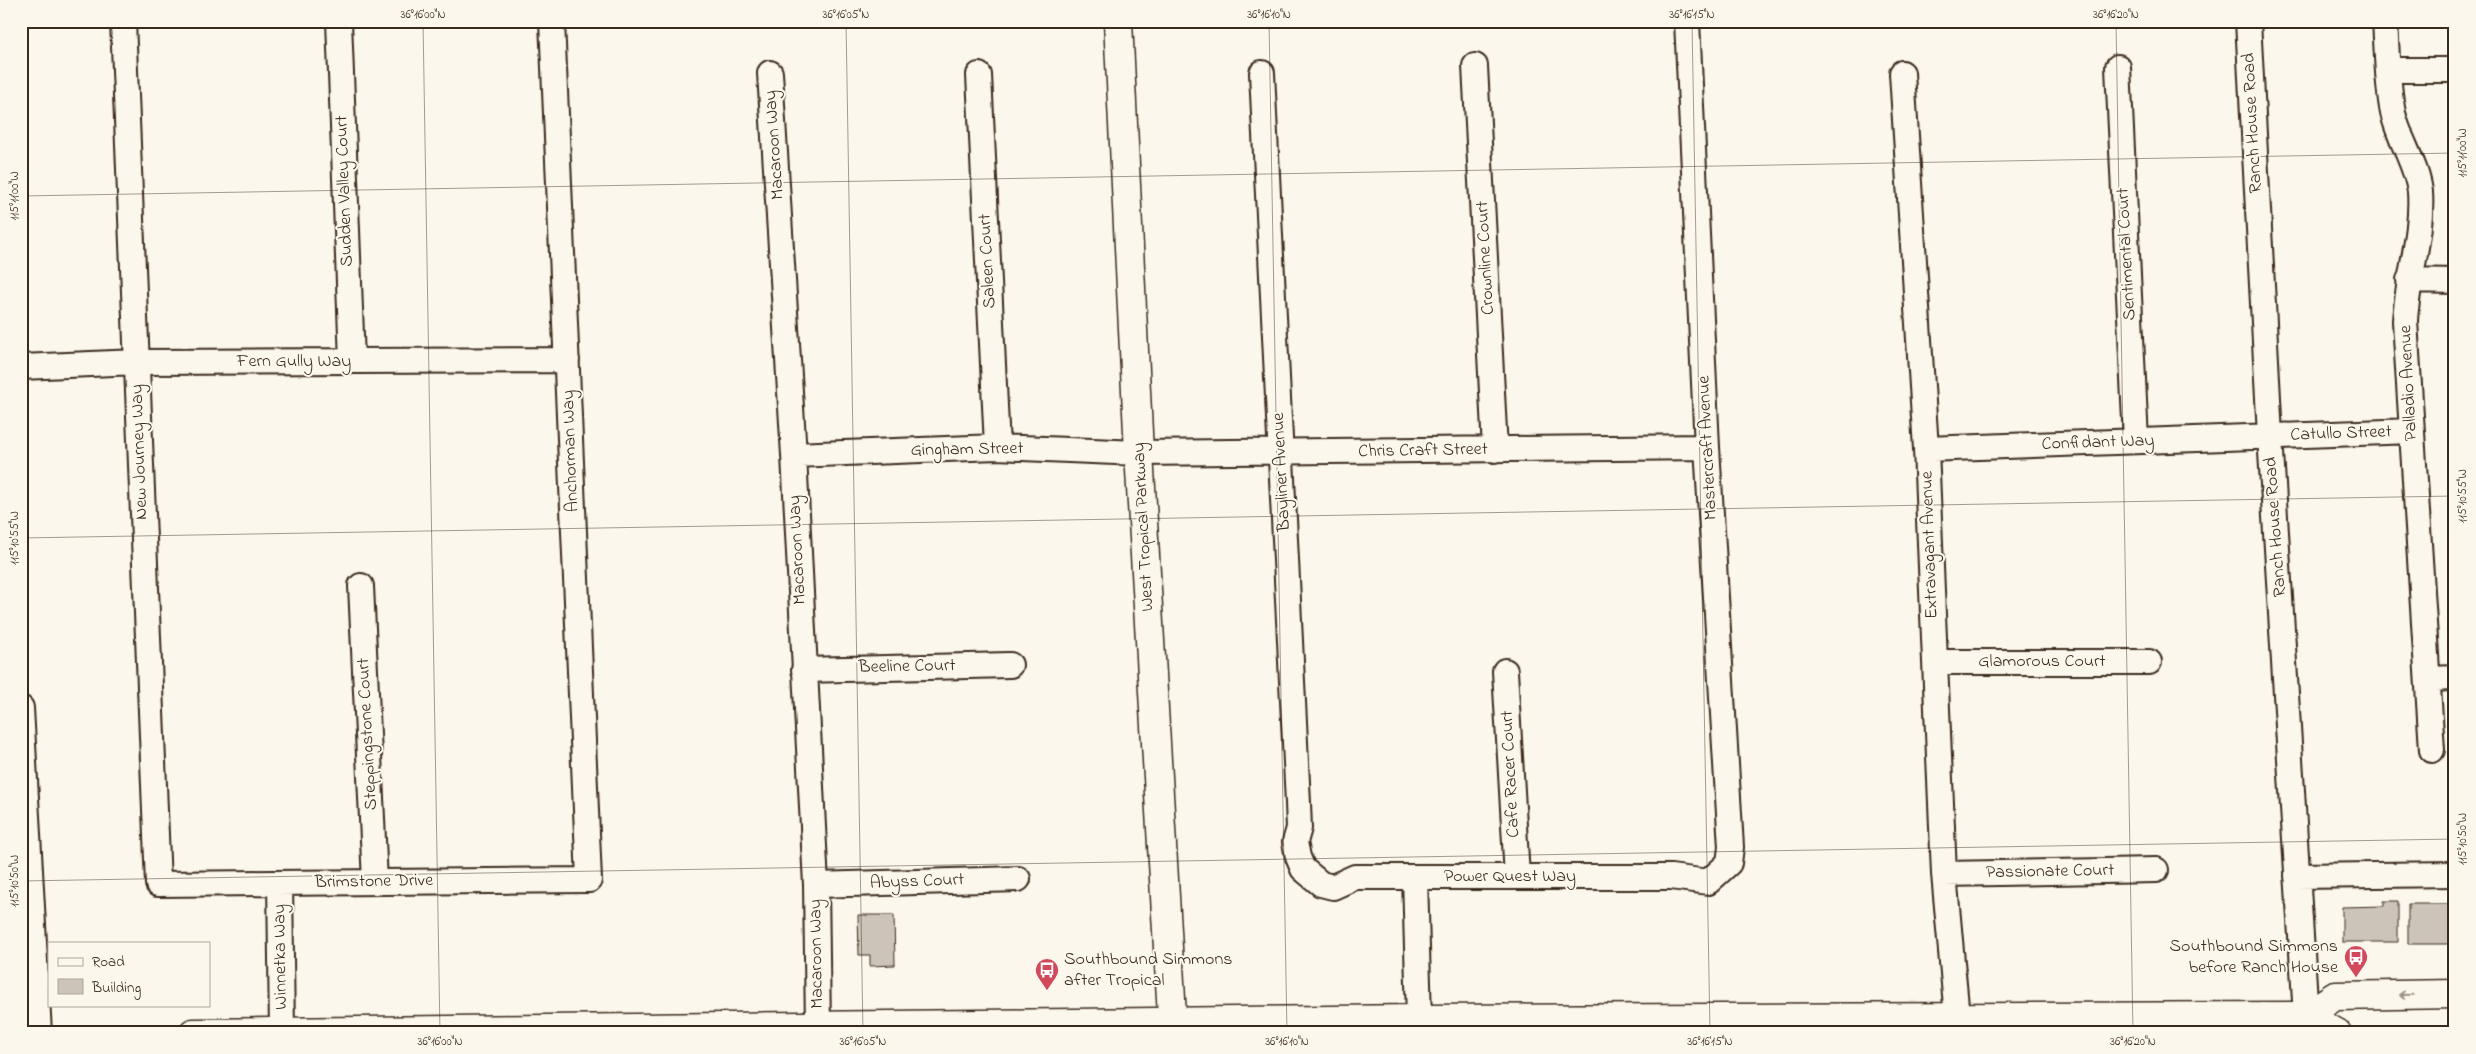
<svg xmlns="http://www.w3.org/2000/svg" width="2476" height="1054" viewBox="0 0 2476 1054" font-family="'Indie Flower',sans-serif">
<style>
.building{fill:#ccc4b9;stroke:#3b2a1e}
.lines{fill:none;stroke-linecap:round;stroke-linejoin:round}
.minor-casing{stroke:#3b2a1e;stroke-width:28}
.major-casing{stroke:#3b2a1e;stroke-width:31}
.minor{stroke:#fbf7ec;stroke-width:24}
.major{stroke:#fbf7ec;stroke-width:28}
.oneway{stroke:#9b9085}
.ticks{fill:none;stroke:#3b2a1e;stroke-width:1;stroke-opacity:0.45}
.labels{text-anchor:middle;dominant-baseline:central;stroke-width:4;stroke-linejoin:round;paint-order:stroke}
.street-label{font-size:18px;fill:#3b2a1e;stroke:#fbf7ec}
.poi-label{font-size:18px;fill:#3b2a1e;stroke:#fbf7ec;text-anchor:end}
.neatline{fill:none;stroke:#3b2a1e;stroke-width:2}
.ticks-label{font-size:12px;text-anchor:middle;fill:#3b2a1e}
</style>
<rect width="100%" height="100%" fill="#fbf7ec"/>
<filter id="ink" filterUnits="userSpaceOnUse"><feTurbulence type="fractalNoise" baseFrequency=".02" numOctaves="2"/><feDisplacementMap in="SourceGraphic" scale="10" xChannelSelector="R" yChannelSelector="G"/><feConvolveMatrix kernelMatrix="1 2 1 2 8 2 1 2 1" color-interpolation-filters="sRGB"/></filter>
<g filter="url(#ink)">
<path class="building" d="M 2384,901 L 2398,901 L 2398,942 L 2342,942 L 2342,907 L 2384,906 Z
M 2408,904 L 2455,904 L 2455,944 L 2408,944 Z
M 858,915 L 894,915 L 895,965 L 870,966 L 870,955 L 859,955 Z"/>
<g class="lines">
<g class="minor-casing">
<path id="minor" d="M 123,21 L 158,884 L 589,880 L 552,21
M 339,21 L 352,361
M 2248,21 L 2270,436 L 2307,1033
M 2385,21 C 2387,51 2387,83 2393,113 C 2399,140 2417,165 2420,192 C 2423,235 2407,279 2405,321 L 2432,750
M 1475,66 L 1495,450
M 2118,67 L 2136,441
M 2389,70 L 2455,70
M 770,73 L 794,455 L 816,885 L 818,1027
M 1262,73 L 1298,803 L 1299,828 L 1295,842 L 1298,857 L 1303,869 L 1321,884 L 1333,887 L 1355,877 L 1671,877 L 1708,882 L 1729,863 L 1731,847 L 1707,447 L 1687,21
M 1902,73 L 1926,449 L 1944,874 L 1957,1017
M 979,75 L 997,447
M 2409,280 L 2455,281
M 21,367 L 137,362 L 567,360
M 1926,449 L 2412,431
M 794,455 L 997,447 L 1139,453 L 1707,447
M 361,586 L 375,882
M 1935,662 L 2149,662
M 804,670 L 1010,665
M 1505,671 L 1517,877
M 2428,679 L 2455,678
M 21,708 L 39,1033
M 1944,874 L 2156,870
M 2297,876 L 2455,874
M 1415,877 L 1419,1019
M 280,883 L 282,1032
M 816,885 L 1018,879"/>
</g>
<g class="major-casing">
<path id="major" d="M 1118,21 L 1139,453 L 1173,1033
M 2306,1016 L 2335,996 L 2455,994
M 193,1033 L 1419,1019 L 2306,1016 L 2337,1033"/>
</g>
<use href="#minor" class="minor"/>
<use href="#major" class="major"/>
</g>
<defs><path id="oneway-shaft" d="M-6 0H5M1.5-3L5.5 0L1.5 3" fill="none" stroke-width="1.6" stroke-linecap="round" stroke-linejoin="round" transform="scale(1.25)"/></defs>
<use class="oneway" href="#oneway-shaft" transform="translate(2406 995) rotate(179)"/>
</g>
<path class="ticks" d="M 423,21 L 440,1033M 846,21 L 863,1033M 1269,21 L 1287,1033M 1692,21 L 1710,1033M 2116,21 L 2133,1033M 21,196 L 2455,153M 21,538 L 2455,496M 21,881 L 2455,839"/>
<defs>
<g id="bus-pin" transform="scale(1.25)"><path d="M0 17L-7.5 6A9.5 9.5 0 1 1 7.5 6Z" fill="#d1495b" stroke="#fbf7ec"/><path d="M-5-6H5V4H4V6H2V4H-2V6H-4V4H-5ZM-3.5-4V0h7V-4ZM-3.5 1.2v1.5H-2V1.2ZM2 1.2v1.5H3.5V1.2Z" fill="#fff"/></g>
</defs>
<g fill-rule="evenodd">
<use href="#bus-pin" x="2356" y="957"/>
<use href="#bus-pin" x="1047" y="970"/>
</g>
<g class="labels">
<g class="street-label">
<text transform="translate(2253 123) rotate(-93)">Ranch House Road</text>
<text transform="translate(775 145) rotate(-94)">Macaroon Way</text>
<text transform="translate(345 191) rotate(-92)">Sudden Valley Court</text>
<text transform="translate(2127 254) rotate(-93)">Sentimental Court</text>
<text transform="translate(1486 258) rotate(-93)">Crownline Court</text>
<text transform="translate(988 261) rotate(-93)">Saleen Court</text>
<text x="294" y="362">Fern Gully Way</text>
<text transform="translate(2409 383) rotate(-93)">Palladio Avenue</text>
<text transform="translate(2341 434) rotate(-2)">Catullo Street</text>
<text transform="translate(2098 443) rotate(-2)">Confidant Way</text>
<text transform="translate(1708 448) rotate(-93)">Mastercraft Avenue</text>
<text transform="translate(967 450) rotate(-1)">Gingham Street</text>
<text transform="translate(571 451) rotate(-92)">Anchorman Way</text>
<text transform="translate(1423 451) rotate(-1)">Chris Craft Street</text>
<text transform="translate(140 452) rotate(-92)">New Journey Way</text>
<text transform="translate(1282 472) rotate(-93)">Bayliner Avenue</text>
<text transform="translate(1144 527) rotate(-93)">West Tropical Parkway</text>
<text transform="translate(2276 527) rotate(-94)">Ranch House Road</text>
<text transform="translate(1930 545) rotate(-92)">Extravagant Avenue</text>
<text transform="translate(798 550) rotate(-93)">Macaroon Way</text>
<text x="2042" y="662">Glamorous Court</text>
<text transform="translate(907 667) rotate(-1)">Beeline Court</text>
<text transform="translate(368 734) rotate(-93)">Steppingstone Court</text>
<text transform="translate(1511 774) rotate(-93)">Cafe Racer Court</text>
<text transform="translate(2050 872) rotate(-1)">Passionate Court</text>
<text x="1510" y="877">Power Quest Way</text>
<text transform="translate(374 882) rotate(-1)">Brimstone Drive</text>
<text transform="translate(917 882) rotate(-2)">Abyss Court</text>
<text transform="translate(817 954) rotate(-91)">Macaroon Way</text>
<text transform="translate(281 957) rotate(-91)">Winnetka Way</text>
</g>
<g class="poi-label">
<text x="2338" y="947">Southbound Simmons<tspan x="2338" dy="21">before Ranch House</tspan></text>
<text x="1064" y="960" text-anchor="start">Southbound Simmons<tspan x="1064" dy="21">after Tropical</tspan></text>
</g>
</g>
<rect width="2476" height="1054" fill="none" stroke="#fbf7ec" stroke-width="55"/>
<rect x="48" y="942" width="162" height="65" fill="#fbf7ec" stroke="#aea59a"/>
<rect x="58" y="958" width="25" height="8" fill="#fbf7ec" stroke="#aea59a"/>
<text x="92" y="966" font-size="15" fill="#3b2a1e">Road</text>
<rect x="58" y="979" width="25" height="15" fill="#ccc4b9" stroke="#aea59a"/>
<text x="92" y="992" font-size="15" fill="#3b2a1e">Building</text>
<rect x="28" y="28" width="2420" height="998" class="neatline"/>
<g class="ticks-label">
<text x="423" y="18">36°16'00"N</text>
<text x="846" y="18">36°16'05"N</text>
<text x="1269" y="18">36°16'10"N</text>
<text x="1692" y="18">36°16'15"N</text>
<text x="2116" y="18">36°16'20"N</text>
<text transform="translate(2462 153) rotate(-90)" y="4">115°11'00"W</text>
<text transform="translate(14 196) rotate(-90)" y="4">115°11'00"W</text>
<text transform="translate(2462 496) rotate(-90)" y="4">115°10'55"W</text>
<text transform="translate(14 538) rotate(-90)" y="4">115°10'55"W</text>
<text transform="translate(2462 839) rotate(-90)" y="4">115°10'50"W</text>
<text transform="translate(14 881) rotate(-90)" y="4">115°10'50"W</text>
<text x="440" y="1045">36°16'00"N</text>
<text x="863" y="1045">36°16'05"N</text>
<text x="1287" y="1045">36°16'10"N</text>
<text x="1710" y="1045">36°16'15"N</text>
<text x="2133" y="1045">36°16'20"N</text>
</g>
</svg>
